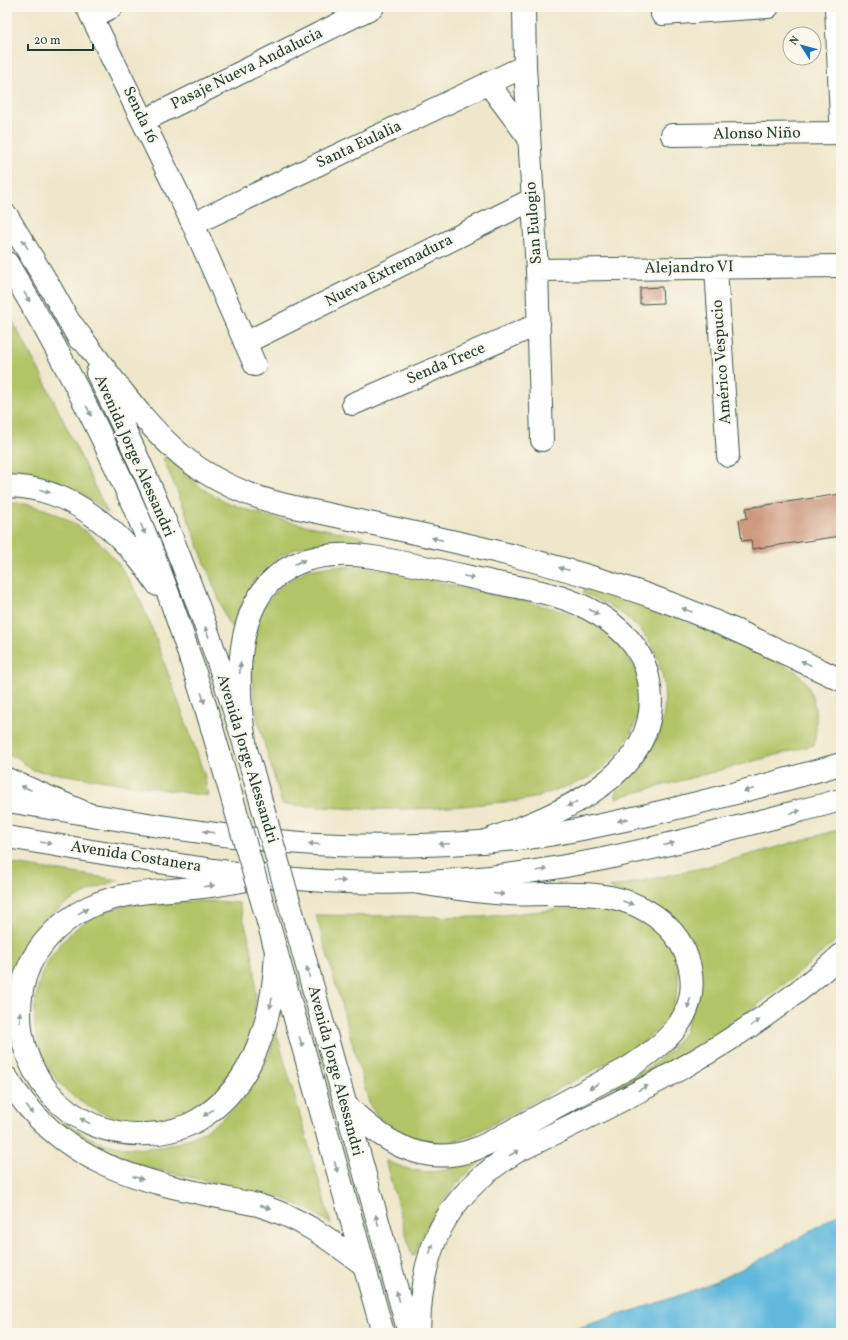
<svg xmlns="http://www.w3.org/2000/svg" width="848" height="1340" viewBox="0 0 848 1340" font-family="Vollkorn,serif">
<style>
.green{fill:#b3c467;stroke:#69804e}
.water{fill:#60b9dd;stroke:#407b88}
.building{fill:#cd9a7f}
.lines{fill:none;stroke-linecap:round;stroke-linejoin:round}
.minor-casing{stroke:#3e564b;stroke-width:24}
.primary-casing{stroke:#3e564b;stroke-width:24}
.trunk-casing{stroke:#3e564b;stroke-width:24}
.minor{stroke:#fff;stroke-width:22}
.primary{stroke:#fff;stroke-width:22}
.trunk{stroke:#fff;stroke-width:22}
.trunk-bridge-casing{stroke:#3e564b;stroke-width:24;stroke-linecap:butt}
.trunk-bridge{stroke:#fff;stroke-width:22}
.oneway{fill:#8f9e9a}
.labels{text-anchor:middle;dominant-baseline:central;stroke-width:4;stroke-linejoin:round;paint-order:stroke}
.street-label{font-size:16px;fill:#1f3d34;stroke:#fbf7ec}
</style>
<rect width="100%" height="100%" fill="#fbf7ec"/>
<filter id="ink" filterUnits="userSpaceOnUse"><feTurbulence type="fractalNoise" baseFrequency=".025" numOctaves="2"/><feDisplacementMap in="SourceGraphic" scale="8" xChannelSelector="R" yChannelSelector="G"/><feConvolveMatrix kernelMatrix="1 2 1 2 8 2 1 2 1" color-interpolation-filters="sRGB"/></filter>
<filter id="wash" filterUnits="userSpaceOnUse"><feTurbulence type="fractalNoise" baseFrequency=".012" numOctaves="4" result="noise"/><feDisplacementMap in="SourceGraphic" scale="16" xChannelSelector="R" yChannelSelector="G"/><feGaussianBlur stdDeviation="0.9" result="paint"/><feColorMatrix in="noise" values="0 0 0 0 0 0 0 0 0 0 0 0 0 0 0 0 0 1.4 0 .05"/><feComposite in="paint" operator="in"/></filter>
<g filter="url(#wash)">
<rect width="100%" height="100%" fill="#eee7cb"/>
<path class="green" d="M 7,311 L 39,370 L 108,514 C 81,490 44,472 7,473 Z
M 166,456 C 177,467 188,478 200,487 C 242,517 314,526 364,537 L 364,541 C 294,538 253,557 233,628 L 227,621 L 181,500 L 163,459 Z
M 7,503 C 48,502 91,529 116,561 C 141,593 154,633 167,671 C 180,705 192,740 204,774 L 208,796 L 32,770 L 17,757 L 7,755 Z
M 333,566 C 346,567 359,566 372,568 C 405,572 441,583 474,591 C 520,601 573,607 611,637 C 632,653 643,683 639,710 C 634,737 609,769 583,780 C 567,787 549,793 532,798 C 519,802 504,802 490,803 C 422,812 351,810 282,804 L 257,718 L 251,671 L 252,647 L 262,608 L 281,586 L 307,570 Z
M 585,588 C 648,604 707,629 765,657 C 774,662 794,668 800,675 C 817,693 818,722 814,745 L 616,798 L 616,788 C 651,760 671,727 663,680 C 660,663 655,647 643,633 C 628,614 605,603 583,593 Z
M 833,692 L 841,696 L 841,740 L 839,741 L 840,714 Z
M 841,829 L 841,936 C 800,972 759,1006 713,1036 C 683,1056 650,1073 617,1089 L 616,1085 L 650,1067 L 671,1050 L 685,1032 L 700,972 L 695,946 L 686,931 L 672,916 L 610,888 L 706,867 Z
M 7,863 L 119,880 C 60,899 20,929 7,993 Z
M 213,901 L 239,903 C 244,922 251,943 254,964 C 258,988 255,1030 244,1053 C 238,1064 230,1074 222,1084 C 150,1167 14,1099 37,993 C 39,980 43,968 51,957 C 64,937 83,920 106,911 C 136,899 180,902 213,901 Z
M 607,906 C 647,916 682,937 678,983 C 677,995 674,1007 667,1018 C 660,1029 649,1037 639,1046 L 470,1136 C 425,1151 397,1145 370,1106 L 316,915 L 482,917 L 581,907 Z
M 276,1031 L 331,1224 L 308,1209 L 282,1198 L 132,1164 L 88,1145 L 62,1125 L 64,1122 C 79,1132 93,1141 110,1145 C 190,1163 259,1107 276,1031 Z
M 485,1155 L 485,1158 C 450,1187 430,1213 414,1256 L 412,1256 L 385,1160 C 425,1179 446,1173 485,1155 Z"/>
<path class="water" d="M 841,1212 L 841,1333 L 563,1333 C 609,1317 656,1305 702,1287 C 750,1267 797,1240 841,1212 Z"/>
<g id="blocks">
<path class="building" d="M 662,287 L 663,303 L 640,304 L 640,288 Z
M 841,494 L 841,536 L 752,549 L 751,540 L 742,541 L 739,520 L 747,518 L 746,508 Z"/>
</g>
</g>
<g filter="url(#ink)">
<use href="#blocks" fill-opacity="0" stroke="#3e564b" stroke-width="1"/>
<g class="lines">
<g class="minor-casing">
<path id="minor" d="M 87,7 L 193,224 L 255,365
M 524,7 L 525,66 L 537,270 L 542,440
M 836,7 L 841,120
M 662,14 L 768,7
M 92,17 L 112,7
M 488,83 L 529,138
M 143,121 L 373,7
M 672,135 L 841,133
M 193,224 L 525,66
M 716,268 L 728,456
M 537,270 L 841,266
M 245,343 L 533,199
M 353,404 L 539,324"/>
</g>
<g class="primary-casing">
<path id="primary" d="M 7,801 C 101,816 194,834 289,842 C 368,849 448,846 527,838 C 569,833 610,823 652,814 C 715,799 778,782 841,764
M 7,837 C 143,859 282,888 421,882 C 564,877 703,836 841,800"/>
</g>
<g class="trunk-casing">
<path id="trunk" d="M 7,216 L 51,289 L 79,339
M 7,263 C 57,346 102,433 140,521 C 175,604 202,691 226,777
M 73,326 C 108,372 154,441 203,471 C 228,487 253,497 281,504 C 407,532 535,555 656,598 C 720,621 780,651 841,680
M 97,373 C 163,503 215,640 255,780
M 7,486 C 73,487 123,533 158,585
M 246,748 C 229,648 240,537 373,557 C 414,564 456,574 497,583 C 527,589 560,594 587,608 C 618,624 643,646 649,681 C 667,776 553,816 483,842
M 7,779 L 88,814
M 265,876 C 238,882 210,887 182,889 C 150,892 119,893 89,907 C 56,923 28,953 22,990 C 8,1068 67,1138 147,1134 C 165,1133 183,1129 198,1120 C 256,1086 274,1012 276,950
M 268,922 L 383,1333
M 295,923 L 409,1333
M 7,1078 C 66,1174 158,1184 258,1205 C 301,1218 328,1238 364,1265
M 345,1104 C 379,1138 419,1167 470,1151 C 489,1145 506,1133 524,1124 C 559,1105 593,1087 628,1068 C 662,1046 697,1020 691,974 C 685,929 645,902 603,896 C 572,891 540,896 509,894 C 479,893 449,888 419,883
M 419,1333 C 420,1250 444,1196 516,1152 C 631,1097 747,1042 841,955"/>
</g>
<use href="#minor" class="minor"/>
<use href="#primary" class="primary"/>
<use href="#trunk" class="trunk"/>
<g class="trunk-bridge-casing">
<path id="trunk-bridge" d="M 226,777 L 268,922
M 255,780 L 295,923"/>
</g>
<use href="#trunk-bridge" class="trunk-bridge"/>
</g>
<defs><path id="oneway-solid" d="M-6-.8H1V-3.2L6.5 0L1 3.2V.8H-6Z"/></defs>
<g class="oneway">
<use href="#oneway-solid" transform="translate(25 244) rotate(-122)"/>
<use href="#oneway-solid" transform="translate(27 297) rotate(60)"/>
<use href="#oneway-solid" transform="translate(89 411) rotate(63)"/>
<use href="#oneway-solid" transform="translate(45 491) rotate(17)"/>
<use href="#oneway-solid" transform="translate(143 529) rotate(68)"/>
<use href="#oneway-solid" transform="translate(437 539) rotate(-167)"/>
<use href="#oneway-solid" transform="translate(300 562) rotate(-23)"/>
<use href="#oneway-solid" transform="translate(564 569) rotate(-165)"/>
<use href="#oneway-solid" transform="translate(469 577) rotate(12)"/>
<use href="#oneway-solid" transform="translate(687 610) rotate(-159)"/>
<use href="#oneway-solid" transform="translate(594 612) rotate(30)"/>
<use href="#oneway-solid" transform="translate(207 632) rotate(-109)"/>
<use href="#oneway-solid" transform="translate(806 663) rotate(-155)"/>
<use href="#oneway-solid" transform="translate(240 668) rotate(-87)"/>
<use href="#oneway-solid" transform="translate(203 698) rotate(73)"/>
<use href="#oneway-solid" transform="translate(26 788) rotate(-157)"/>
<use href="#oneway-solid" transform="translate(749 790) rotate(166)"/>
<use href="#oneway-solid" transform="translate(572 804) rotate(153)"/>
<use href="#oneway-solid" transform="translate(795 812) rotate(-15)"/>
<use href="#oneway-solid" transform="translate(623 820) rotate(167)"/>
<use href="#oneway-solid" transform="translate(209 832) rotate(-172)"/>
<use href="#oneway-solid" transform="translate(46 843) rotate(9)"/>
<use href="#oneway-solid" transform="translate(314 844) rotate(-176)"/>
<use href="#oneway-solid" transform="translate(444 844) rotate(177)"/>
<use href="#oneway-solid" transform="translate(669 844) rotate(-14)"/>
<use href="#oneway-solid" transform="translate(542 870) rotate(-10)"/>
<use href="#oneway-solid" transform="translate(340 881) rotate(2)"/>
<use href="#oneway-solid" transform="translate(209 886) rotate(-7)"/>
<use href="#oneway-solid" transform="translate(499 894) rotate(5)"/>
<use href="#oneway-solid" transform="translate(628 903) rotate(19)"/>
<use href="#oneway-solid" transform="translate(83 911) rotate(-29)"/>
<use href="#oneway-solid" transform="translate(308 972) rotate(-105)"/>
<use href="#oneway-solid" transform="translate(271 1003) rotate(101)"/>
<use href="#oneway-solid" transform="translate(689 1003) rotate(105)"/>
<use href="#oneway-solid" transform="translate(20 1017) rotate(-91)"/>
<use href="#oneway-solid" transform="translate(755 1023) rotate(-34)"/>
<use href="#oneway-solid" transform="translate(301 1042) rotate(74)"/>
<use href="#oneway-solid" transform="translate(594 1086) rotate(152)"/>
<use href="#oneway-solid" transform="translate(643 1088) rotate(-27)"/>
<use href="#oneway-solid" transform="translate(30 1110) rotate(49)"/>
<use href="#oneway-solid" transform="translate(208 1113) rotate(145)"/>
<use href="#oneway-solid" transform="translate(85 1121) rotate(-152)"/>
<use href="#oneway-solid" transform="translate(514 1153) rotate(-29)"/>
<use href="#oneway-solid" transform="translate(336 1167) rotate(74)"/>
<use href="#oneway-solid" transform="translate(138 1178) rotate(17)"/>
<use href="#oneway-solid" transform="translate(265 1207) rotate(17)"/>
<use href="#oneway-solid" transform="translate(377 1220) rotate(-105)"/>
<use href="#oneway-solid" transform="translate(431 1249) rotate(-71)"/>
<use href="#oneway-solid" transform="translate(398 1296) rotate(-106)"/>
</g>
</g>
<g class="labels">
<g class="street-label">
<text transform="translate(247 69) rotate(-26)">Pasaje Nueva Andalucia</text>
<text transform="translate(140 115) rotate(64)">Senda 16</text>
<text transform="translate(757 134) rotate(-1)">Alonso Niño</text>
<text transform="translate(359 145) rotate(-25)">Santa Eulalia</text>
<text transform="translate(534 223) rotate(-94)">San Eulogio</text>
<text transform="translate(689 268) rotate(-1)">Alejandro VI</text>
<text transform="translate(389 271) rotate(-27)">Nueva Extremadura</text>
<text transform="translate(722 362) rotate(-94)">Américo Vespucio</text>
<text transform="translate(446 364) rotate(-23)">Senda Trece</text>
<text transform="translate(134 456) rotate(66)">Avenida Jorge Alessandri</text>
<text transform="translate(247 759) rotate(73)">Avenida Jorge Alessandri</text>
<text transform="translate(136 857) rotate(9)">Avenida Costanera</text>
<text transform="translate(335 1071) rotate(75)">Avenida Jorge Alessandri</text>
</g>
</g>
<rect width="848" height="1340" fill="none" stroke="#fbf7ec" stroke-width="24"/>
<g transform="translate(802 46) rotate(306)"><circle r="19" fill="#fbf7ec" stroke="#a3ada2"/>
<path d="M0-3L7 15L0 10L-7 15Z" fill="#1f6fb2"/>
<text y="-6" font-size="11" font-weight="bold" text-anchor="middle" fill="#1f3d34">N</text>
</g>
<path d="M28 44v6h65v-6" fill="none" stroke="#1f3d34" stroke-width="2"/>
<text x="34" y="44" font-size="12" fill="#1f3d34" stroke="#fbf7ec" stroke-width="3" paint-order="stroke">20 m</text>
</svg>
